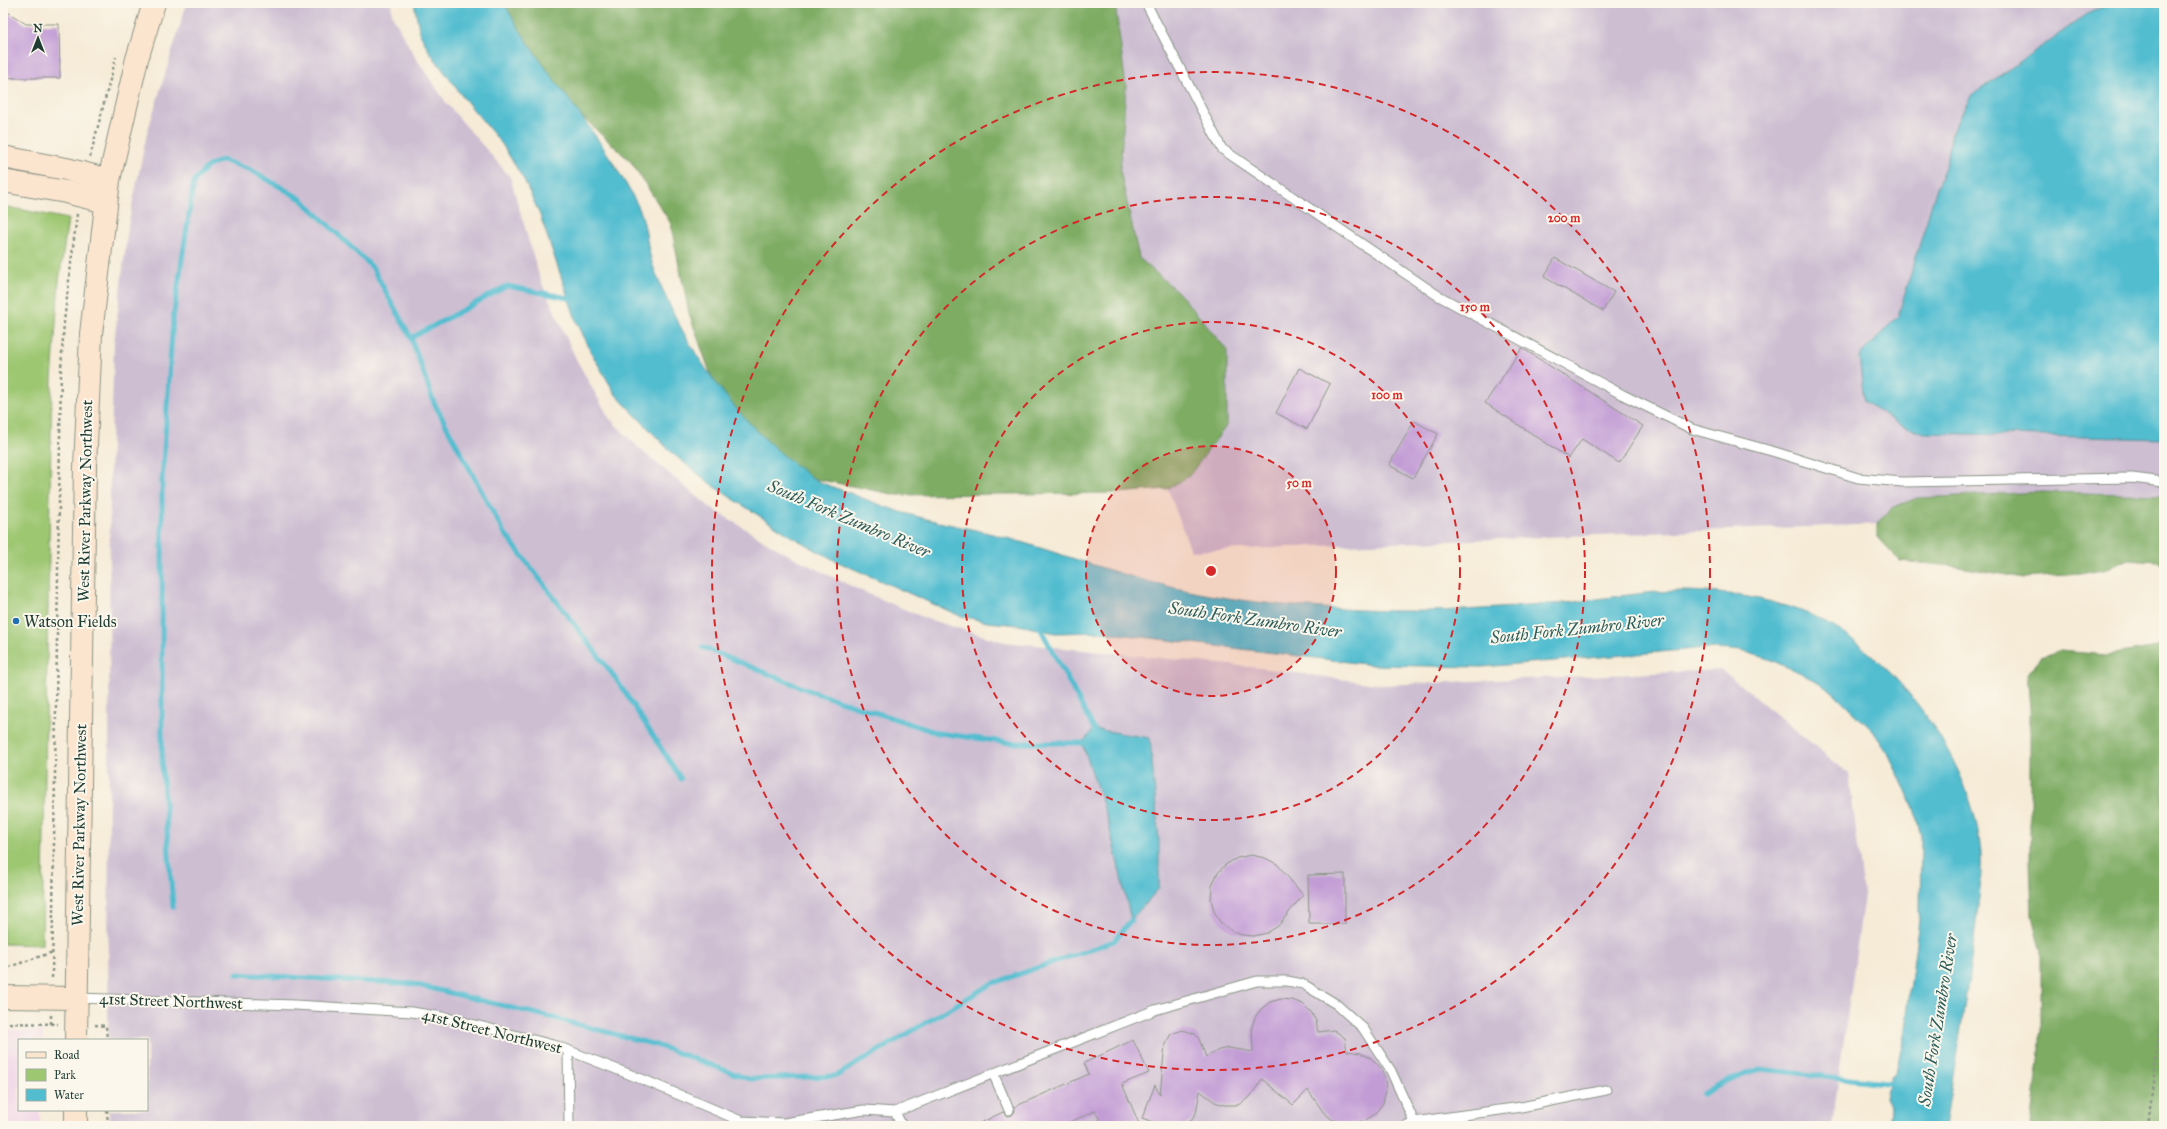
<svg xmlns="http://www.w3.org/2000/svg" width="2167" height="1129" viewBox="0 0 2167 1129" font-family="'IM FELL Great Primer',serif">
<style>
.built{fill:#efd0e6}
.industrial{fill:#cdbed2}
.green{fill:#9ec772;stroke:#5e8253}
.forest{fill:#7eac64;stroke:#4e744c}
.water{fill:#53bdd0;stroke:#397d82}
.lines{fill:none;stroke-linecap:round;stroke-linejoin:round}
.stream{stroke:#53bdd0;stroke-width:5}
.building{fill:#c29cd5}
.lane-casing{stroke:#8a9486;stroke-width:11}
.secondary-casing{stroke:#8a9486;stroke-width:24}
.path{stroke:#8a9486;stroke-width:2.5;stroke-dasharray:3 3;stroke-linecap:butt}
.lane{stroke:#fff;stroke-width:9}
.secondary{stroke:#fce5cf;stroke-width:22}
.ring{fill:none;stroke:#d62828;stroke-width:2;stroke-dasharray:7 5}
.poi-dot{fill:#1f6fb2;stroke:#fbf7ec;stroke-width:1.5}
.labels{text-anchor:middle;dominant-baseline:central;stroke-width:4;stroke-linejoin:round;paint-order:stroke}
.street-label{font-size:16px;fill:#1f3d34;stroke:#fbf7ec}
.poi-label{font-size:16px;fill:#1f3d34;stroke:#fbf7ec;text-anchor:start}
.water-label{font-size:17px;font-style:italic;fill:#2c5d5b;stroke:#fbf7ec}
.centre{fill:#d62828;stroke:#fbf7ec;stroke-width:2}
.ring-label{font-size:12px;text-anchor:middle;font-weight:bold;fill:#d62828;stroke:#fbf7ec;stroke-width:4;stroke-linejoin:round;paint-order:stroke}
</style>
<rect width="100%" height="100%" fill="#fbf7ec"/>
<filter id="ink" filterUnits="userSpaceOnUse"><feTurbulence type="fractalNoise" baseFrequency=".025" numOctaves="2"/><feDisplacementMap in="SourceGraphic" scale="8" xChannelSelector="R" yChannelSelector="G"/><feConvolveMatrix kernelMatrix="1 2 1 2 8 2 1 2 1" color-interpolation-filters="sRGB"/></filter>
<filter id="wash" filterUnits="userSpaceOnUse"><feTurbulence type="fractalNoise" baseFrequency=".012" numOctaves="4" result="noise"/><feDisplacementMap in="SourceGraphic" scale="16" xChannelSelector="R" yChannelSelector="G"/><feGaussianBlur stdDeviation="0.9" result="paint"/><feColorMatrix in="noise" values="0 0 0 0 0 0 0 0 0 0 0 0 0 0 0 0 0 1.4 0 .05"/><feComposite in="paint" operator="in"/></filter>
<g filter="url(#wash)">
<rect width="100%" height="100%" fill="#f6ebd7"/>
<path class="built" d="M 3,1030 L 43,1031 L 43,1040 L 19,1040 L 19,1110 L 40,1110 L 40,1126 L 3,1126 Z"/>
<path class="industrial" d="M 187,3 L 391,3 L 392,15 L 415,57 L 447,104 L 510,177 L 540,279 L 576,359 L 609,418 L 642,451 L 711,508 L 783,552 L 857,589 L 927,619 L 1004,642 L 1259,668 L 1384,685 L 1722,670 L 1849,774 L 1864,895 L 1832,1126 L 109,1126 L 109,1110 L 147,1110 L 147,1040 L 108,1040 L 110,476 L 114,344 L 128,226 L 147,133 Z
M 1034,3 L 2164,3 L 2164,514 L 2108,515 L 1191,551 L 1142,419 Z"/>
<path class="green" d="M 3,206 L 68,219 L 59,281 L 52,380 L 42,945 L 3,944 Z"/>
<path class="forest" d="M 494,3 L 1115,3 L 1126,87 L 1120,170 L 1139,258 L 1180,294 L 1227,350 L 1227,425 L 1189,476 L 1167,489 L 1118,493 L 897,495 L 811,478 L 724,412 L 689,313 L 670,222 L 631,162 L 578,113 L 545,70 L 520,44 Z
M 2043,492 L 2164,495 L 2164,567 L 2156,561 L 2128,559 L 2108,569 L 2081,574 L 2024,578 L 1954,566 L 1899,561 L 1877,537 L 1877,524 L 1880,520 L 1891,508 L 1917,498 Z
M 2164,646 L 2164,1126 L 2031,1126 L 2041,1043 L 2041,953 L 2032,916 L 2030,862 L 2030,707 L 2027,674 L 2040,658 L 2061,651 L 2107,655 Z"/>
<path class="water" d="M 414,3 L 504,3 C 539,68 590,120 626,184 C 631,193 637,203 641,213 C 647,230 647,249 653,266 C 684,349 736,422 807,474 C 818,483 833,487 847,492 C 870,501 894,511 919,517 C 947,525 976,529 1004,537 C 1060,553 1115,574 1171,587 C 1242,604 1327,610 1399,611 C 1457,612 1517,607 1574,602 C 1617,597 1662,588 1705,592 C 1740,594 1778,601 1811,615 C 1894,652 1976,764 1981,855 C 1982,881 1978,906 1975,931 C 1967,997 1955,1061 1945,1126 L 1889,1126 L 1891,1109 L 1886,1098 L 1891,1076 L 1896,1072 L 1904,1037 L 1920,912 L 1921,836 L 1914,808 L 1888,753 L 1873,731 L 1833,692 L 1801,673 L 1766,658 L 1741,651 L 1707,648 L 1482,667 L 1373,665 L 1101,632 L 1055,633 L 1019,625 L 987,622 L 958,615 L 836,561 L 794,538 L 716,488 L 672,453 L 616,395 L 592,354 L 576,320 L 540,215 L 524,180 L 502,144 L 462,96 L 429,51 L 420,34 Z
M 2116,3 L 2164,3 L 2164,439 L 1924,433 L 1900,425 L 1864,401 L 1859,356 L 1898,316 L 1937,187 L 1947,162 L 1952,132 L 1971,96 L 2093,10 Z
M 1094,729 L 1150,738 L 1159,841 L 1159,888 L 1131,920 L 1107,817 L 1082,743 Z"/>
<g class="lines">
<path class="stream" d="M 411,338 L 507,286 L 573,299
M 1038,624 L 1094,729
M 702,647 L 813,692 L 938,733 L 1011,743 L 1082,743
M 173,907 L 162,767 L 162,480 L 173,318 L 194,181 L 207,167 L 222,160 L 251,170 L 301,199 L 372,267 L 411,338 L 434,403 L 503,531 L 616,679 L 681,779
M 237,974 L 413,984 L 546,1016 L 656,1045 L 749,1079 L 836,1076 L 991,984 L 1114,941 L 1131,920
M 1703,1094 C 1722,1083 1739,1074 1760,1069 L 1895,1084"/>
</g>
<g id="blocks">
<path class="building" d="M 3,9 L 26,24 L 59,24 L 60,78 L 11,78 L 3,70 Z
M 1555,258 L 1614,292 L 1603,311 L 1544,277 Z
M 1522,348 L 1643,426 L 1619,463 L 1582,439 L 1569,458 L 1485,403 Z
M 1299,368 L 1330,384 L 1307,429 L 1276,413 Z
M 1414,421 L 1438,434 L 1413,478 L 1389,465 Z
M 1251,855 L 1265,858 L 1277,864 L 1303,895 L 1278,926 L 1267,933 L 1254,936 L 1242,935 L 1230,930 L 1220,922 L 1214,911 L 1211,899 L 1212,886 L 1217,874 L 1225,865 L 1237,858 Z
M 1345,874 L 1345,924 L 1309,924 L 1308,875 Z
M 1281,999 L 1292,1000 L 1303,1004 L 1311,1012 L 1316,1021 L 1318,1032 L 1334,1030 L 1345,1038 L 1347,1051 L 1360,1053 L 1371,1058 L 1380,1067 L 1385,1079 L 1386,1091 L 1383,1103 L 1375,1114 L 1366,1120 L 1355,1123 L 1344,1123 L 1333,1120 L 1324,1113 L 1308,1090 L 1293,1105 L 1262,1079 L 1250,1097 L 1238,1105 L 1224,1105 L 1215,1102 L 1200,1091 L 1196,1113 L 1192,1120 L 1183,1126 L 1164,1126 L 1142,1118 L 1155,1085 L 1160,1095 L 1165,1044 L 1171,1034 L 1183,1030 L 1195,1034 L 1199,1039 L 1206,1057 L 1219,1050 L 1229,1048 L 1253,1052 L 1252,1027 L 1255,1017 L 1261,1009 L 1270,1002 Z
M 1133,1040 L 1149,1073 L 1122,1084 L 1140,1126 L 1103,1126 L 1095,1111 L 1061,1126 L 974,1126 L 1003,1112 L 1008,1116 L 1012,1115 L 1015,1111 L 1014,1107 L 1089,1074 L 1084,1063 Z"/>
</g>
</g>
<g filter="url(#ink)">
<use href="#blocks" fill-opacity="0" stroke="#8a9486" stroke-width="1"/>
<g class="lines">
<g class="lane-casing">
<path id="lane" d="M 1146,3 L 1222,149 L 1437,295 L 1623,395 L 1692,429 L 1775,452 L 1858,478 L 1902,482 L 2132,478 L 2164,482
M 77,998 L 295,1005 L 412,1012 L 448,1018 L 557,1046 L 644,1080 L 741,1121 L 784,1123 L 864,1110 L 895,1112 L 1155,1010 L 1257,981 L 1287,981 L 1303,984 L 1336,1004 L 1363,1028 L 1391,1071 L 1416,1126
M 568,1050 L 569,1126
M 993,1073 L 1009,1110
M 895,1112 L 902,1126
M 1405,1126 L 1414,1122 L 1521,1107 L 1606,1090"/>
</g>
<g class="secondary-casing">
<path id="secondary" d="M 3,157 L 66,169 L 109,180
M 3,181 L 66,192 L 106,202
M 3,997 L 77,998
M 76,1040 L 85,467 L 91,334 L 109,180 L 137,59 L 154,3
M 76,1126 L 76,1110"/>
</g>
<path class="path" d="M 90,157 L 116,57
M 3,969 L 53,952
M 52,978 L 61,369 L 64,322 L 77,214
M 3,1023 L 58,1024
M 51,1024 L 51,1015
M 95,1025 L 106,1026 L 107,1040
M 107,1110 L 108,1126
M 2148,1126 L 2164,988"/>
<use href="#lane" class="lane"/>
<use href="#secondary" class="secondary"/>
</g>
</g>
<circle cx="1211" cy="571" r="125" fill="#d62828" fill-opacity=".12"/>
<g class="ring">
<circle cx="1211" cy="571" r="125"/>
<circle cx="1211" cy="571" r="249"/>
<circle cx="1211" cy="571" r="374"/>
<circle cx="1211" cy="571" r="499"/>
</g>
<circle class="poi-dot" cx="16" cy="621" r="4"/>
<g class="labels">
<g class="street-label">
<text transform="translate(85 501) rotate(-89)">West River Parkway Northwest</text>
<text transform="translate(79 825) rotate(-89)">West River Parkway Northwest</text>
<text transform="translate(171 1001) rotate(2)">41st Street Northwest</text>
<text transform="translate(492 1031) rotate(14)">41st Street Northwest</text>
</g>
<g class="poi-label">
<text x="24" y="621">Watson Fields</text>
</g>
<g class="water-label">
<text transform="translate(849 519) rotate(23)">South Fork Zumbro River</text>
<text transform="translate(1255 620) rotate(8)">South Fork Zumbro River</text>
<text transform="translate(1577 629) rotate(-6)">South Fork Zumbro River</text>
<text transform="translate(1938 1020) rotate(-81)">South Fork Zumbro River</text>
</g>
</g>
<circle cx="1211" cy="571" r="6" class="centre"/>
<g class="ring-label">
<text x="1564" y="222">200 m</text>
<text x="1475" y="311">150 m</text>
<text x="1387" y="399">100 m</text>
<text x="1299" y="487">50 m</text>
</g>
<rect width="2167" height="1129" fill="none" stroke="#fbf7ec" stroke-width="16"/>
<rect x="18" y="1039" width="130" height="72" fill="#fbf7ec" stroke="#a3ada2"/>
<rect x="26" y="1052" width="20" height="6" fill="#fce5cf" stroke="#a3ada2"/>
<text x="54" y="1059" font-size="12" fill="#1f3d34">Road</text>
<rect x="26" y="1069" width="20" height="12" fill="#9ec772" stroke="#a3ada2"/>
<text x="54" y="1079" font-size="12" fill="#1f3d34">Park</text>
<rect x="26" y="1089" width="20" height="12" fill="#53bdd0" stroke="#a3ada2"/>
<text x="54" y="1099" font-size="12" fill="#1f3d34">Water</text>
<g transform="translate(38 38)" stroke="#fbf7ec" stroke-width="3" paint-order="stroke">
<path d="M0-3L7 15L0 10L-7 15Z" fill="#1f3d34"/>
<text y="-6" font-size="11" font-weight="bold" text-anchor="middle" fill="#1f3d34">N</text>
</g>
</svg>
